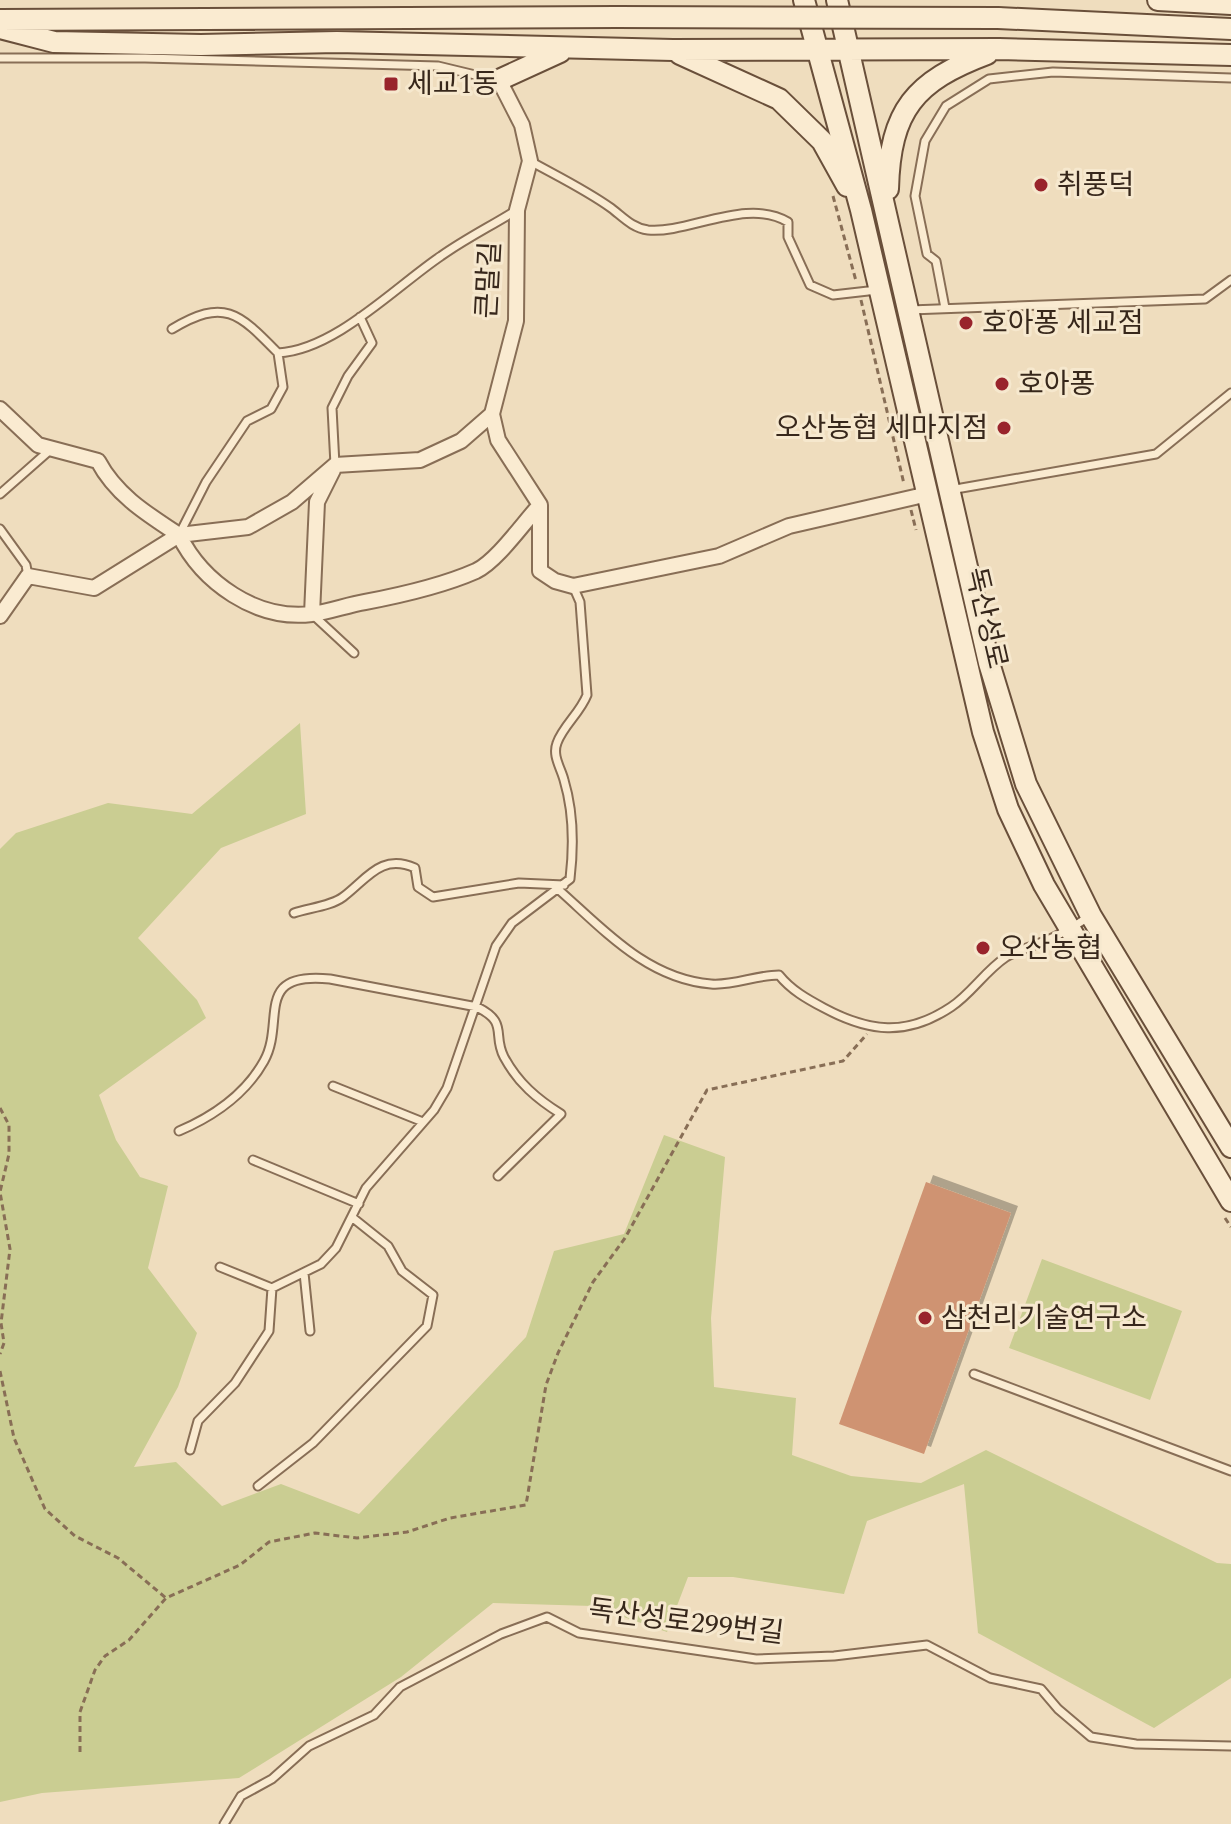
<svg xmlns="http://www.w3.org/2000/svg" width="1231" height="1824" viewBox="0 0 1231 1824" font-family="Spectral,'Noto Sans KR',serif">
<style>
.green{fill:#cacd92}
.building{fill:#cf9372;filter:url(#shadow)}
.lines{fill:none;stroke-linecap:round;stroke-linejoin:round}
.lane-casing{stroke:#886e56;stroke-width:11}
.street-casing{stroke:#886e56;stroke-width:18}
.secondary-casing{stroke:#694f3a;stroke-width:24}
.path{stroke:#886e56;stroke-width:3;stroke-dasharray:6 4;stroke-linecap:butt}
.lane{stroke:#faebd1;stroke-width:7}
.street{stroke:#faebd1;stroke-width:14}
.secondary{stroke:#faebd1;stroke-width:20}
.secondary-bridge-casing{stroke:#694f3a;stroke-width:24;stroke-linecap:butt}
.secondary-bridge{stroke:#faebd1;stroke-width:20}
.poi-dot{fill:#99242c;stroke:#f6e8ce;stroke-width:3}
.labels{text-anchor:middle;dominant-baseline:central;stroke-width:6;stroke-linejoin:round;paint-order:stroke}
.poi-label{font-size:28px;fill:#37271b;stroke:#f6e8ce;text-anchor:start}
.street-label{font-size:28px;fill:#37271b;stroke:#f6e8ce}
</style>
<defs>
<filter id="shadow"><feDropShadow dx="7" dy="-7" stdDeviation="0" flood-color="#0004"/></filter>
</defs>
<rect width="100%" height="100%" fill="#efddbe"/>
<path class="green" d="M 300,723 L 306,814 L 221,848 L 138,938 L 197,1000 L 206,1018 L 99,1095 L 116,1140 L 140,1177 L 168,1186 L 148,1268 L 197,1333 L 178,1387 L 134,1467 L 176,1462 L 222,1506 L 281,1484 L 359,1514 L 526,1337 L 554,1251 L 624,1234 L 664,1135 L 725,1157 L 711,1318 L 714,1387 L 796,1398 L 792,1455 L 851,1476 L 921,1483 L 986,1450 L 1217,1563 L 1231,1564 L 1231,1678 L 1154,1728 L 978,1633 L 964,1484 L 867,1521 L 844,1594 L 733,1577 L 688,1577 L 667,1632 L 592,1606 L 493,1603 L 401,1677 L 239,1778 L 42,1793 L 0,1802 L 0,849 L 16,833 L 108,803 L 192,814 Z
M 1042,1259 L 1182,1311 L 1150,1400 L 1009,1348 Z"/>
<path class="building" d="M 926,1182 L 1011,1213 L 924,1454 L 839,1424 Z"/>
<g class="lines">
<g class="lane-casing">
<path id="lane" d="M 0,58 L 145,58 L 438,66 L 496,80
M 530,161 C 557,176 586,190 611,208 C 622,216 632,228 648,230 C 688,234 747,197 788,222 L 788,237 L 810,285 L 833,295 L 877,290
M 945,308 L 936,261 L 927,254 L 915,196 L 925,141 L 946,106 L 989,79 L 1053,72 L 1231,78
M 910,310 L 1205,299 L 1231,280
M 172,329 C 224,298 238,312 278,353 C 335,350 395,287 441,256 C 465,239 491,226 515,211
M 335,465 L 332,408 L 348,376 L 372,343 L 360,317
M 950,490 L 1156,454 L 1231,393
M 0,494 L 50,450
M 0,529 L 26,565 L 28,576
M 180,533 L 206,482 L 247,421 L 271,409 L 283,387 L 278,353
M 312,614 L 354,653
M 559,890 C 603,929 647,979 711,984 C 733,986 756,975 779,975 C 791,990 807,999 824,1008 C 869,1032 906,1037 951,1007 C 971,994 985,971 1006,957 C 1020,949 1037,945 1052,938 C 1065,932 1077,924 1089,917
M 294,913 C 309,908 331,906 343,897 C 367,879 381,853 415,868 L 418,887 L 433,897 L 519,883 L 564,885
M 333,1086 L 423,1122
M 179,1131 C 214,1116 245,1095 264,1061 C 286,1022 252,971 330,979 L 477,1007 C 509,1023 492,1034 504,1057 C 518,1083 537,1099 561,1114 L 498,1176
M 253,1160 L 359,1204
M 220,1267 L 272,1288
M 304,1273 L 310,1331
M 974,1374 L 1231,1471
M 190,1450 L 198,1421 L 235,1383 L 269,1331 L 272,1288 L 321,1264 L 336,1248 L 366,1188 L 434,1110 L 447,1088 L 496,946 L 512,923 L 570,879 C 574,845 574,813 564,780 C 561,768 552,756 557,743 C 563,726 580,713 587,695 L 580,602 L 573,586
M 258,1486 L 313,1443 L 427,1326 L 433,1295 L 402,1271 L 388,1246 L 353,1218
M 224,1824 L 241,1796 L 272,1779 L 309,1746 L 374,1715 L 400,1687 L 501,1634 L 547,1617 L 579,1633 L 756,1659 L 834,1656 L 927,1645 L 990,1678 L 1041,1689 L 1058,1709 L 1091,1737 L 1136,1744 L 1231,1746"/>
</g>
<g class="street-casing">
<path id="street" d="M 499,80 L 522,125 L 530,161 L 517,210 L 516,321 L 492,414 L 498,440 L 540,505 L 540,571 L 555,581 L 573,586 L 719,556 L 789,526 L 928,494
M 0,409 L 38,445 L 98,461 C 116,495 147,514 179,535 L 248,527 L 292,502 L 335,465 L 420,460 L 461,441 L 492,414
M 312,614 L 317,502 L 333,470
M 0,616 L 28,576 L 94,588 L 179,535 C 202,582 256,621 312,614 C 329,612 347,605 365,602 C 402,595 442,586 476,571 C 497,561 524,522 540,505"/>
</g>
<g class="secondary-casing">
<path id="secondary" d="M 804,0 L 861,210 L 983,732 L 1008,809 L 1044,885 L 1231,1201
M 837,0 L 989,663 L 1026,784 L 1091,916 L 1231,1147
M 1158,0 L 1231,4
M 998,18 L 1231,29
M 0,20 L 617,17
M 0,28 L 54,42 L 201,45 L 337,42 L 673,50 L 999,49 L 1231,55
M 680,54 L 779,99 L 822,141 L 847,186
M 499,80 L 560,52
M 888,189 C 890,110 915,81 987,54"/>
</g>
<path class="path" d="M 833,196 L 856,281
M 861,300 L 904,484
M 911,510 L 916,530
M 0,1108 L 9,1125 L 9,1154 L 0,1192 L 10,1249 L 1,1323 L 4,1343 L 0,1354
M 1225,1218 L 1231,1227
M 0,1371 L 14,1438 L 45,1509 L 75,1536 L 118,1558 L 166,1598
M 80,1752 L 80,1712 L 95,1670 L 105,1656 L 129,1640 L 166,1598 L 240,1565 L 269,1542 L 315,1533 L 357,1538 L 407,1532 L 450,1518 L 526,1505 L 546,1385 L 558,1353 L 593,1282 L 625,1238 L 707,1090 L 843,1061 L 867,1034"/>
<use href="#lane" class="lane"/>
<use href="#street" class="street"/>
<use href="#secondary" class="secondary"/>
<g class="secondary-bridge-casing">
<path id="secondary-bridge" d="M 617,17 L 998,18"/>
</g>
<use href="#secondary-bridge" class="secondary-bridge"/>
</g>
<g class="poi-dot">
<rect x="383" y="76" width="16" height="16" rx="4"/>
<circle cx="1041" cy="185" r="8"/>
<circle cx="966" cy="323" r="8"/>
<circle cx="1002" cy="384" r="8"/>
<circle cx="1004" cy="428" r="8"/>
<circle cx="983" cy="948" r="8"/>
<circle cx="925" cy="1318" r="8"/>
</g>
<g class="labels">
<g class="poi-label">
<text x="407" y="84">세교1동</text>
<text x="1057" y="185">취풍덕</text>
<text x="982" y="323">호아퐁 세교점</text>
<text x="1018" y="384">호아퐁</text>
<text x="988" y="428" text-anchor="end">오산농협 세마지점</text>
<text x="999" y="948">오산농협</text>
<text x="941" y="1318">삼천리기술연구소</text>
</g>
<g class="street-label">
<text transform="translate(489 280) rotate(-87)">큰말길</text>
<text transform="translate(986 618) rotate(77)">독산성로</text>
<text transform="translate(686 1622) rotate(7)">독산성로299번길</text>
</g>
</g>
</svg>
